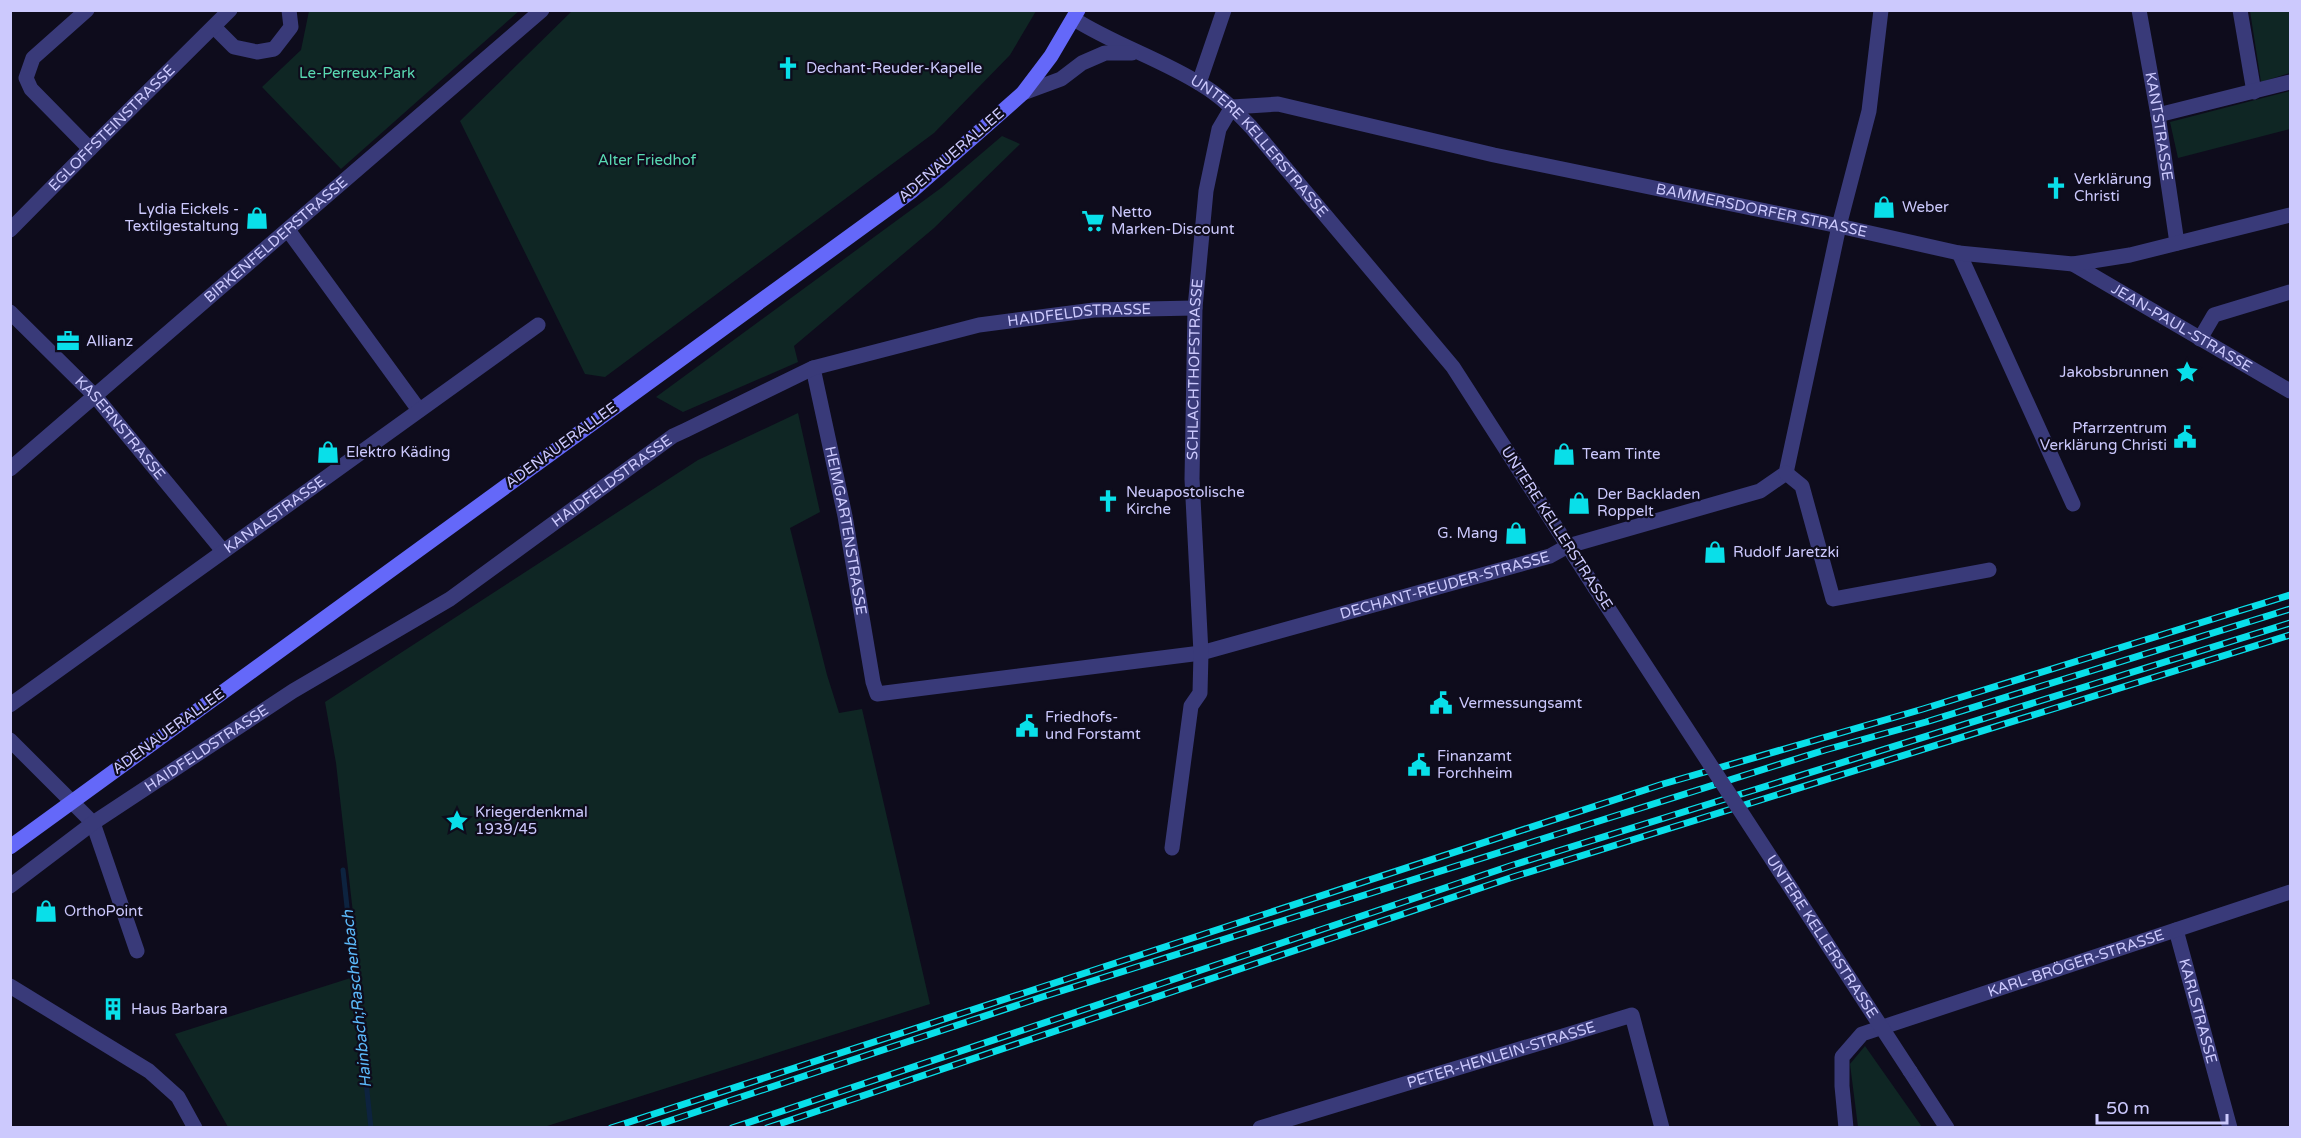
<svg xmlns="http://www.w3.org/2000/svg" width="2301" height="1138" viewBox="0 0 2301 1138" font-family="'Varela Round',sans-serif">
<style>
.green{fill:#0f2624}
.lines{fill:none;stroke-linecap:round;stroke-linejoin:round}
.stream{stroke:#0d233f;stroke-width:5}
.minor{stroke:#393a79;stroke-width:15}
.tertiary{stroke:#393a79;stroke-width:15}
.secondary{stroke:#6468f9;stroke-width:15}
.rail-casing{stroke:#09dfe9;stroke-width:7}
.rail{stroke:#0e0c1c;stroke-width:4.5;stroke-dasharray:14;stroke-linecap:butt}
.tertiary-bridge{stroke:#393a79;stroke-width:15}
.labels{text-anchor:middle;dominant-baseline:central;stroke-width:4.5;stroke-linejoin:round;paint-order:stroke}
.poi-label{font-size:15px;fill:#ccc9fd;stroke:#0e0c1c;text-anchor:start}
.park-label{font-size:15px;fill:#59d9b2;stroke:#0e0c1c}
.street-label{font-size:15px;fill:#ccc9fd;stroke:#0e0c1c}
.water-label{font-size:16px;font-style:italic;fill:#5bb8f9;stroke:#0e0c1c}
</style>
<rect width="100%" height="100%" fill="#0e0c1c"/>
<path class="green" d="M 309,11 L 309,10 L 519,11 L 341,169 L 262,87 L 301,50 Z
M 572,11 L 572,10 L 1036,11 L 1010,55 L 934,133 L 605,377 L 585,374 L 460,121 Z
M 2250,11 L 2290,11 L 2290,73 L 2261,82 Z
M 2290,91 L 2290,129 L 2178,158 L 2170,122 Z
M 1002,136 L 1020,144 L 934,228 L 794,346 L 798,362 L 683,412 L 656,397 L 941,188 Z
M 798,413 L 820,512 L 790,528 L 827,675 L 839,713 L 862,709 L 930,1004 L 544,1127 L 228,1127 L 175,1034 L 360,975 L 336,763 L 325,702 L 698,460 Z
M 1865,1046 L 1922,1127 L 1858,1127 L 1850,1064 Z"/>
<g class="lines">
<path class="stream" d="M 343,870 L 371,1128"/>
<g class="minor">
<path d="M 87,10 L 33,58 L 26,78 L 31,89 L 90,149"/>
<path id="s1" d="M 2139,10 L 2158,115 L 2177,243"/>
<path d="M 2240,10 L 2254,92"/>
<path d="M 214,27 L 234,47 L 257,52 L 274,49 L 291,27 L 289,10"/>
<path d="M 1199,83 L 1224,10"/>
<path d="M 2158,115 L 2290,82"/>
<path id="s2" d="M 10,230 L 90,149 L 230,10"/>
<path d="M 288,230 L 419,410"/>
<path d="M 1959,253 L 2073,504"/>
<path id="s3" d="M 2073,264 L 2290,391"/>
<path id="s4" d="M 10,312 L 95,396 L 223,551"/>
<path d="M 2200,339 L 2214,315 L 2290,292"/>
<path id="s5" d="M 813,368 L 845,516 L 873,682 L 877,694 L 1201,653 L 1550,556 L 1568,546 L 1760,491 L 1786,473 L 1839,226 L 1869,111 L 1881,10"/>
<path id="s6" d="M 10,469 L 542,10"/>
<path d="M 1786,473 L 1802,486 L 1833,599 L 1989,570"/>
<path id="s7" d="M 10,705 L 538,325"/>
<path d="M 10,740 L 93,823 L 137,951"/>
<path id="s8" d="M 1172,848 L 1191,706 L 1200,693 L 1201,653 L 1192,479 L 1195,308 L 1206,191 L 1219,129 L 1232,107 L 1278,104 L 1494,155 L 1839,226 L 1959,253 L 2073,264 L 2130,255 L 2290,215"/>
<path id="s9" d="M 10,886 L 93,823 L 293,691 L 450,599 L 673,436 L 686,430 L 813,368 L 979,325 L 1094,310 L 1195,308"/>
<path id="s10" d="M 2176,930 L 2230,1128"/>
<path d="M 10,986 L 149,1071 L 178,1097 L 195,1128"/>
<path id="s11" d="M 1260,1128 L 1632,1015 L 1662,1128"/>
<path id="s12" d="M 1846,1128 L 1842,1086 L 1842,1057 L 1862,1034 L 2290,892"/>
</g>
<g class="tertiary">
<path id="s13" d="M 1074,19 C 1115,45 1161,59 1202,85 C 1221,96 1236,111 1251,127 L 1453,367 L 1595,588"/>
<path d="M 1023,93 L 1061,79 L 1082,63 L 1105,53 L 1132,53"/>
<path d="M 1910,1071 L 1947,1128"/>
</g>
<path class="secondary" d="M 10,847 L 912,191 L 1023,93 L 1051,56 L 1078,10"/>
<g class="rail-casing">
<path id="rail" d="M 611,1128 L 1663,784 L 1923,709 L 2290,595
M 648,1128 L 1042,997 L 1526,844 L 1825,750 L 1926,722 L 2290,609
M 732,1128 L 1510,866 L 2290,623
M 767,1128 L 1513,877 L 2290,635"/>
</g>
<use href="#rail" class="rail"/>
<path class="tertiary-bridge" id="s14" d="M 1595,588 L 1910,1071"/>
</g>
<defs>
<g id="church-bare" transform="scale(1.8)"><path d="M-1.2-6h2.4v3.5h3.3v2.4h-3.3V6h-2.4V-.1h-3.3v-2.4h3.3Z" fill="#09dfe9" stroke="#0e0c1c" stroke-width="2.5" paint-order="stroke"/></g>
<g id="shop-bare" transform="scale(1.8)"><path d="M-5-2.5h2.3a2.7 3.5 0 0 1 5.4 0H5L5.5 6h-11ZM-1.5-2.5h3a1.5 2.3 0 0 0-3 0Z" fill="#09dfe9" stroke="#0e0c1c" stroke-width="2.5" paint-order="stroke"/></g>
<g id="supermarket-bare" transform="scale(1.8)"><path d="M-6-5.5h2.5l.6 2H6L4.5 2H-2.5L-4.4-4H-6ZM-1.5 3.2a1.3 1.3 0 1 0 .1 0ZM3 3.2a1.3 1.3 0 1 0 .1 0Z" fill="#09dfe9" stroke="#0e0c1c" stroke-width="2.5" paint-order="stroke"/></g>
<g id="office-bare" transform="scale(1.8)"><path d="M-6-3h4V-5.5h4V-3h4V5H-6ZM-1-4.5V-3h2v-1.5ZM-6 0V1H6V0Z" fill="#09dfe9" stroke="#0e0c1c" stroke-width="2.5" paint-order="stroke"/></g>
<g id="sight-bare" transform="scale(1.8)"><path d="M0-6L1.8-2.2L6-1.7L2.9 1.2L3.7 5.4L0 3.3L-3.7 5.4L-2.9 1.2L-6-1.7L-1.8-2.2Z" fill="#09dfe9" stroke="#0e0c1c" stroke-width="2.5" paint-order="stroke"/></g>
<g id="civic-bare" transform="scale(1.8)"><path d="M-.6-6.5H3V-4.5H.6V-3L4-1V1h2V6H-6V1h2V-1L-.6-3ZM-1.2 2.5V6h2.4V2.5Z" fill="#09dfe9" stroke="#0e0c1c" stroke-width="2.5" paint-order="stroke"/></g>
<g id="building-bare" transform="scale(1.8)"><path d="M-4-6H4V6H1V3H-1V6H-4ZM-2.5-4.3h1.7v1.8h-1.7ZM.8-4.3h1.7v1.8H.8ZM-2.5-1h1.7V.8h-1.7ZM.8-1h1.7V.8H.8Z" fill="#09dfe9" stroke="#0e0c1c" stroke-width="2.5" paint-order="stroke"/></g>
</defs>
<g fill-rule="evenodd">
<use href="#church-bare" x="788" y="68"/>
<use href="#church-bare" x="2056" y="188"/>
<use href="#shop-bare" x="1884" y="207"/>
<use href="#shop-bare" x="257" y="218"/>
<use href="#supermarket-bare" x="1093" y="221"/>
<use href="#office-bare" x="68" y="341"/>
<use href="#sight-bare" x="2187" y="372"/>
<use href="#civic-bare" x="2185" y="437"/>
<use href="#shop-bare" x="328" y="452"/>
<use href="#shop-bare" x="1564" y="454"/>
<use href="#church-bare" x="1108" y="501"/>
<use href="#shop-bare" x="1579" y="503"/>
<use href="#shop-bare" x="1516" y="533"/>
<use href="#shop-bare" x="1715" y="552"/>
<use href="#civic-bare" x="1441" y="703"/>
<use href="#civic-bare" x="1027" y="726"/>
<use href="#civic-bare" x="1419" y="765"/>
<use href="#sight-bare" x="457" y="821"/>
<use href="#shop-bare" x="46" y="911"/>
<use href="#building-bare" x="113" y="1009"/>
</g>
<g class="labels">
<g class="poi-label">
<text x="806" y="68">Dechant-Reuder-Kapelle</text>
<text x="2074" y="179">Verklärung<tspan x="2074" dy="17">Christi</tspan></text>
<text x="1902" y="207">Weber</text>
<text x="239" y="209" text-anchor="end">Lydia Eickels -<tspan x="239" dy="17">Textilgestaltung</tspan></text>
<text x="1111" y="212">Netto<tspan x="1111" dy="17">Marken-Discount</tspan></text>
<text x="86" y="341">Allianz</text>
<text x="2169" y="372" text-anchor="end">Jakobsbrunnen</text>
<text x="2167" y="428" text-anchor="end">Pfarrzentrum<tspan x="2167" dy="17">Verklärung Christi</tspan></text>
<text x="346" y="452">Elektro Käding</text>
<text x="1582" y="454">Team Tinte</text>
<text x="1126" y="492">Neuapostolische<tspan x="1126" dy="17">Kirche</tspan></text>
<text x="1597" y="494">Der Backladen<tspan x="1597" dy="17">Roppelt</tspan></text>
<text x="1498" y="533" text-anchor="end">G. Mang</text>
<text x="1733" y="552">Rudolf Jaretzki</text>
<text x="1459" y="703">Vermessungsamt</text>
<text x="1045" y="717">Friedhofs-<tspan x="1045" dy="17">und Forstamt</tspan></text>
<text x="1437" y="756">Finanzamt<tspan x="1437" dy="17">Forchheim</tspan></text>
<text x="475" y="812">Kriegerdenkmal<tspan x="475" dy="17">1939/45</tspan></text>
<text x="64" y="911">OrthoPoint</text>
<text x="131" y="1009">Haus Barbara</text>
</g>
<g class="park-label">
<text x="357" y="73">Le-Perreux-Park</text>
<text x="647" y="160">Alter Friedhof</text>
</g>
<g class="street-label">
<text stroke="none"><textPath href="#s1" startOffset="118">KANTSTRASSE</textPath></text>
<text stroke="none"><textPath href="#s2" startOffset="144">EGLOFFSTEINSTRASSE</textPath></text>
<text stroke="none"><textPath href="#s13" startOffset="228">UNTERE KELLERSTRASSE</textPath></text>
<text transform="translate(951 155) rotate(-41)">ADENAUERALLEE</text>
<text stroke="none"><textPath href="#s8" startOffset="1292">BAMMERSDORFER STRASSE</textPath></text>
<text stroke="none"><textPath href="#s6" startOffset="351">BIRKENFELDERSTRASSE</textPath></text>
<text stroke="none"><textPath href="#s9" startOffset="1230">HAIDFELDSTRASSE</textPath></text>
<text stroke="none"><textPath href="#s3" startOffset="126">JEAN-PAUL-STRASSE</textPath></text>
<text stroke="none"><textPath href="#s8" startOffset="483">SCHLACHTHOFSTRASSE</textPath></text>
<text stroke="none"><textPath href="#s4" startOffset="160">KASERNSTRASSE</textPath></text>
<text transform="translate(561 445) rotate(-36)">ADENAUERALLEE</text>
<text stroke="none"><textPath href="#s9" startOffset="726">HAIDFELDSTRASSE</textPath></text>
<text stroke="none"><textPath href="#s7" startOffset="326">KANALSTRASSE</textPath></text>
<text transform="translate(1557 528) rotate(57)">UNTERE KELLERSTRASSE</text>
<text stroke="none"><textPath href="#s5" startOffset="166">HEIMGARTENSTRASSE</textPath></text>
<text stroke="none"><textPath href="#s5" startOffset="912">DECHANT-REUDER-STRASSE</textPath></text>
<text transform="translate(168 731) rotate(-36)">ADENAUERALLEE</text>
<text stroke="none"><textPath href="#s9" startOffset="240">HAIDFELDSTRASSE</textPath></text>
<text stroke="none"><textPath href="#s14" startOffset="416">UNTERE KELLERSTRASSE</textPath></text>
<text stroke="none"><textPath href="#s12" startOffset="327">KARL-BRÖGER-STRASSE</textPath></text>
<text stroke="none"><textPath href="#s10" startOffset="84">KARLSTRASSE</textPath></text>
<text stroke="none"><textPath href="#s11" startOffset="252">PETER-HENLEIN-STRASSE</textPath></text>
</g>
<g class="water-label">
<text transform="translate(357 999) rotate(-96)">Hainbach;Raschenbach</text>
</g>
</g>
<rect width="2301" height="1138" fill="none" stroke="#ccc9fd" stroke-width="24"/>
<path d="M2097 1114v9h130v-9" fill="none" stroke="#ccc9fd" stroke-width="3"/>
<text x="2106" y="1114" font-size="18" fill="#ccc9fd" stroke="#0e0c1c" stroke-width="4.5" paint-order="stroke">50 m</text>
</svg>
